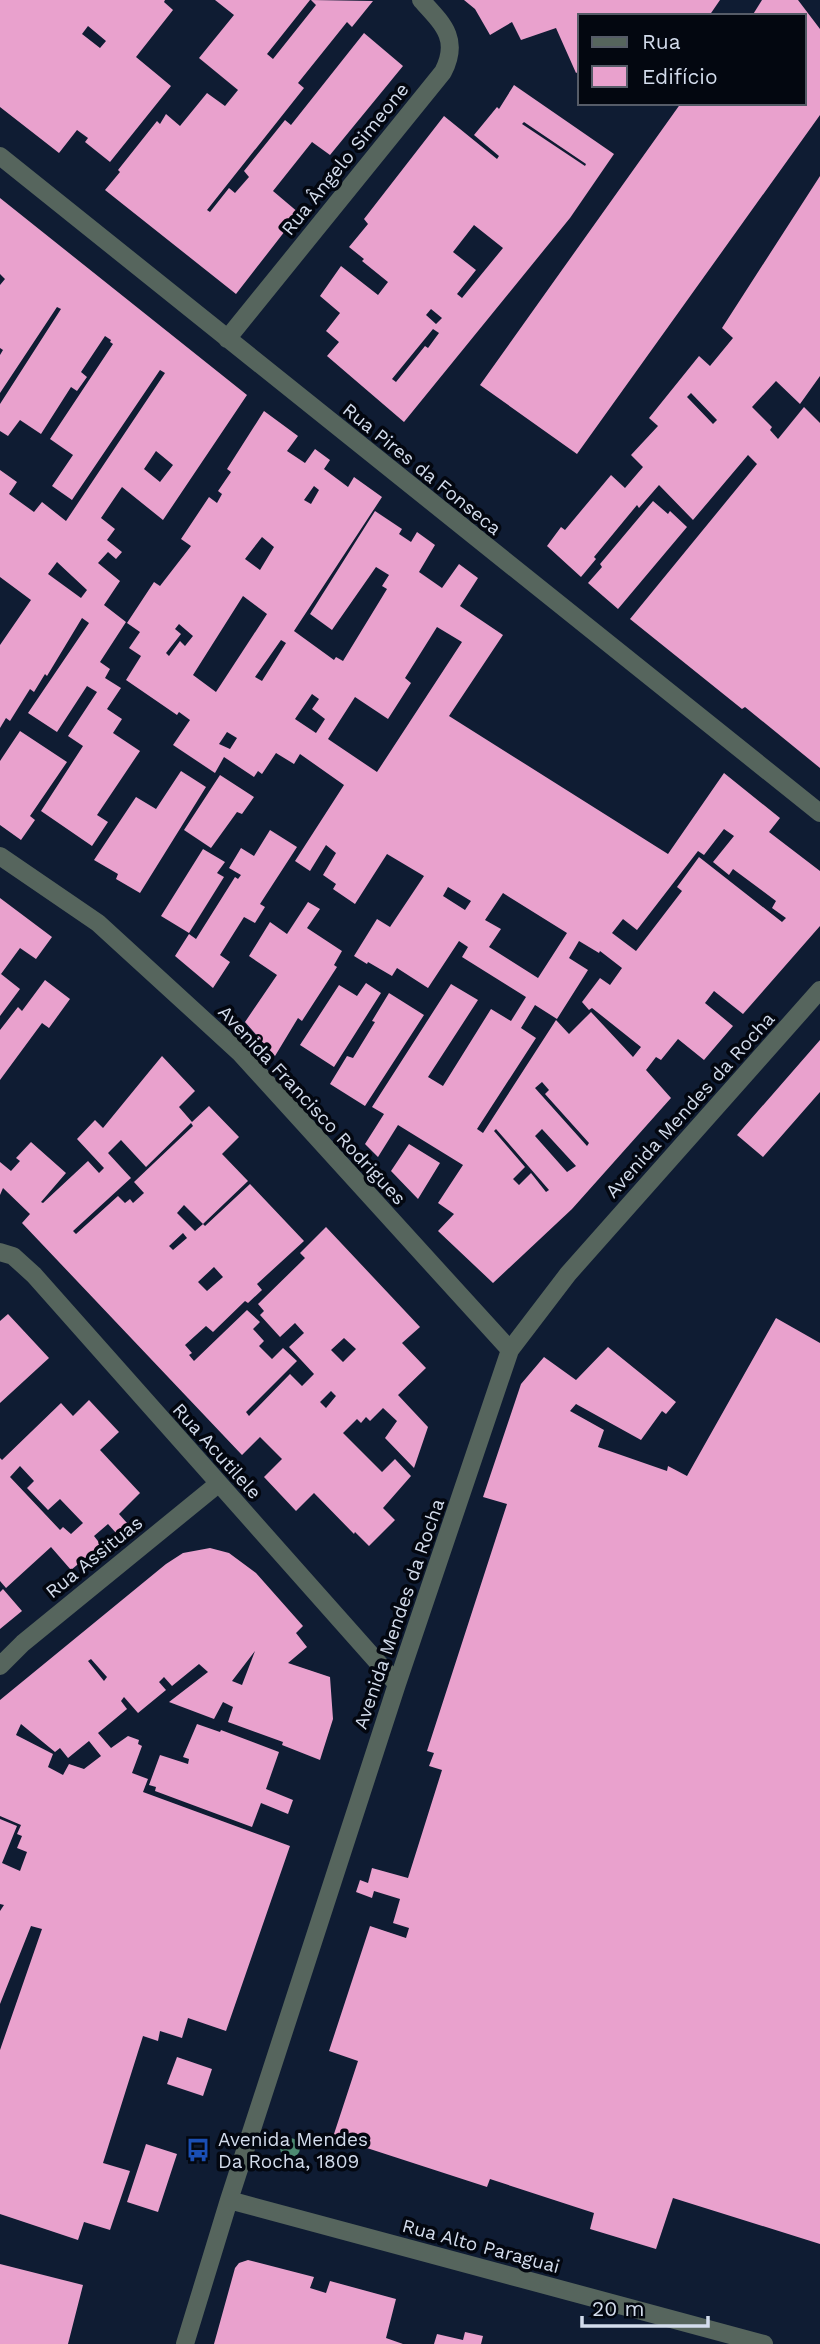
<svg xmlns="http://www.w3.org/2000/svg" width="820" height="2344" viewBox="0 0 820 2344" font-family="'Work Sans',sans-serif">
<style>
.building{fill:#e9a1cd;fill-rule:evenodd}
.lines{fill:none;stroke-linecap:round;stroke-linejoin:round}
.minor{stroke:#56655d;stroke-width:18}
.tree{fill:#4d8b72}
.labels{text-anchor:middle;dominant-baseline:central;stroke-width:7;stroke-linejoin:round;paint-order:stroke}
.street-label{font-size:19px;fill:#d3dcec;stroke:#030710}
.poi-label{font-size:19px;fill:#d3dcec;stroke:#030710;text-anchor:start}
</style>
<rect width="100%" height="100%" fill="#0f1c33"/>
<path class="building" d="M 0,0 L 165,0 L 164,2 L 173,10 L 136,57 L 171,86 L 110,162 L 85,142 L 88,138 L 77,130 L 59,153 L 0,107 ZM 88,26 L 106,41 L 100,48 L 82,34 Z
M 215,0 L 310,0 L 267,54 L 273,59 L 316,5 L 311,0 L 373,1 L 352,27 L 347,22 L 298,83 L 304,88 L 207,210 L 210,212 L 229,188 L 235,193 L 249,177 L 244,171 L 285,120 L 291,125 L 364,33 L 403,66 L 330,155 L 312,142 L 273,191 L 299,213 L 236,294 L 105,190 L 120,172 L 118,170 L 157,121 L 160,124 L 166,114 L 180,126 L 207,93 L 225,106 L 238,90 L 199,58 L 234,15 Z
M 464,0 L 720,0 L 709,16 L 580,16 L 580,71 L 576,73 L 556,28 L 521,40 L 512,22 L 490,35 L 475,9 Z
M 762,0 L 798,0 L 820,29 L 820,115 L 577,454 L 480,385 L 681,103 L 804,103 L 804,16 L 752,16 Z
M 514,85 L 614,154 L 570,218 L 404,422 L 327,356 L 339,342 L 326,331 L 340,313 L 320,296 L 341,266 L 378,295 L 388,282 L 362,261 L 364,259 L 349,247 L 368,224 L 364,219 L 444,116 L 497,159 L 499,156 L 474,135 L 497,107 L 499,109 ZM 524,122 L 586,164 L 585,166 L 522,124 ZM 474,225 L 503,248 L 462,298 L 457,294 L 476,270 L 453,252 ZM 431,309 L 442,318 L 436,324 L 426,315 ZM 433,329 L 439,333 L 428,348 L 425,346 L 396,382 L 392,379 Z
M 820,176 L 820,376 L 800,404 L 776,381 L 752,407 L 772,427 L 770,430 L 778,439 L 804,407 L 820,423 L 820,768 L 745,707 L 742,709 L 630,619 L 757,464 L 748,455 L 693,520 L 659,485 L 639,508 L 637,505 L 594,557 L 596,559 L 581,577 L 547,546 L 561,527 L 565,530 L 611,475 L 625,488 L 643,467 L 631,455 L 658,426 L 649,418 L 699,356 L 710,366 L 733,338 L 722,328 ZM 691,393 L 717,420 L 713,424 L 687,397 Z
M 0,198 L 247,395 L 163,520 L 122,487 L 101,518 L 115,529 L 107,540 L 122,552 L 116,559 L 108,552 L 98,563 L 120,581 L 104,605 L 126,622 L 100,662 L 110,669 L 105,678 L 121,688 L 107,709 L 122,719 L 113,733 L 140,751 L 97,815 L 108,822 L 92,846 L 41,811 L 83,746 L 68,736 L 97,692 L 87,686 L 57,732 L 28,713 L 89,623 L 82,618 L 47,676 L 45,674 L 34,692 L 30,689 L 10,721 L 6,718 L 0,728 L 0,645 L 31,600 L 0,577 L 0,470 L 17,482 L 9,494 L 34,512 L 42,502 L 66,521 L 165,373 L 160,370 L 72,500 L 52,486 L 73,455 L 50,439 L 113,344 L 110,342 L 111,340 L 105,336 L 81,372 L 87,377 L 77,391 L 71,387 L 41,434 L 20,420 L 8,436 L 0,431 L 0,404 L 61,309 L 57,307 L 0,393 L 0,355 L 3,350 L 0,348 L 0,285 L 5,279 L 0,274 ZM 156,451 L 173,465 L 160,482 L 144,469 ZM 57,562 L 87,590 L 81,598 L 48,574 Z
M 264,411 L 298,436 L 287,451 L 305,463 L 315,449 L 330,460 L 324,469 L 348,487 L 354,477 L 382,497 L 294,631 L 334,660 L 336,657 L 343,661 L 387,589 L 382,586 L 389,575 L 376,567 L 332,630 L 310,614 L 375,511 L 402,529 L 399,534 L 411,542 L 417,532 L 435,545 L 419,572 L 442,588 L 459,564 L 478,578 L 460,606 L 503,635 L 449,716 L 668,854 L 724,773 L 780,818 L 769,832 L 820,871 L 820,926 L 743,1014 L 714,991 L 705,1003 L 733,1026 L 704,1060 L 678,1039 L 661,1060 L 656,1057 L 646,1070 L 671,1098 L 572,1209 L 493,1283 L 438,1231 L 454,1214 L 438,1203 L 463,1165 L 398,1125 L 378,1157 L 365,1144 L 384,1114 L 372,1107 L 451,984 L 478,1000 L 428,1077 L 443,1086 L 491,1009 L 511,1021 L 526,997 L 462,957 L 468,947 L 459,941 L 428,988 L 397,968 L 392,976 L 368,962 L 367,964 L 354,956 L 377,919 L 390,927 L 424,876 L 387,854 L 355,904 L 333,889 L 336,884 L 323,875 L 336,853 L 326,845 L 310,871 L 295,861 L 344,785 L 300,754 L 294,764 L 276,753 L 262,774 L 258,771 L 254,777 L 224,757 L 215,773 L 173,745 L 190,720 L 179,712 L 177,715 L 126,680 L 141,656 L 129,648 L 140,632 L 127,623 L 154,582 L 160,586 L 191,546 L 181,539 L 209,497 L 217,503 L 222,494 L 218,491 L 231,472 L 227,469 ZM 314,486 L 319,490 L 311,504 L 304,500 ZM 262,537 L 274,547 L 260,570 L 245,559 ZM 243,596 L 267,614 L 216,692 L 193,675 ZM 179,624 L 193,636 L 185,646 L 180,641 L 169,656 L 166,653 L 181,634 L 175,629 ZM 437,627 L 462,642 L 377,772 L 328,739 L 355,697 L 388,719 L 411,683 L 405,678 ZM 281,640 L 286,643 L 262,681 L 255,677 ZM 312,694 L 319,699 L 312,709 L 325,719 L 316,733 L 295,719 ZM 227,732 L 237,738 L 230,749 L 219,744 ZM 724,829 L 734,836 L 713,862 L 729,875 L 733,869 L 776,901 L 772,908 L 786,918 L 782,922 L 699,857 L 677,887 L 682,891 L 636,951 L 612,933 L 623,919 L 637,930 L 698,851 L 704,855 ZM 448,887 L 471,901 L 465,910 L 443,896 ZM 503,893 L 567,933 L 538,978 L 489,947 L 501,929 L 485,920 ZM 579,941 L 599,953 L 600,951 L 622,968 L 610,985 L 600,978 L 582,1002 L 589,1010 L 592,1008 L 641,1047 L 633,1057 L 591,1012 L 569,1034 L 556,1020 L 483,1133 L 477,1129 L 536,1038 L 521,1028 L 535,1005 L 557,1019 L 588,970 L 569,958 ZM 542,1082 L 549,1090 L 545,1094 L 589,1143 L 587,1146 L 535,1088 ZM 496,1129 L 549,1190 L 546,1192 L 531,1173 L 519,1185 L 513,1179 L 525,1167 L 494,1131 ZM 542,1129 L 576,1166 L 567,1172 L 535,1136 Z
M 653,501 L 668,514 L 670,511 L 687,527 L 618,609 L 588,583 L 602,567 L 600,564 Z
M 20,731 L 67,762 L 30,816 L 35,820 L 21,840 L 0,825 L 0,761 Z
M 181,771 L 206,787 L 140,893 L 116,879 L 118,874 L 94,860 L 136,797 L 156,809 Z
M 220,775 L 254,797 L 242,814 L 237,812 L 211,848 L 184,830 Z
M 270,830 L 297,847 L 260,904 L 265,907 L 255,923 L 244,917 L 220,955 L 230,962 L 213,988 L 175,956 L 189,934 L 196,939 L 235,877 L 238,879 L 241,875 L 229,868 L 241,848 L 254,856 Z
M 203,849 L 225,862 L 217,873 L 224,877 L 189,933 L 161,916 Z
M 0,898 L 52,937 L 36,959 L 20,948 L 1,974 L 20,989 L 0,1016 Z
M 308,902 L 320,909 L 307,928 L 342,951 L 334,965 L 337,967 L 302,1021 L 298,1018 L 275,1056 L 245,1022 L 277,975 L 249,956 L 270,922 L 287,934 Z
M 45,980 L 70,999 L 49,1028 L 42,1023 L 0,1080 L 0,1030 L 18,1007 L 22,1011 Z
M 366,983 L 381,993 L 334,1067 L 300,1045 L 339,985 L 357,996 Z
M 389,993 L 424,1015 L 365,1106 L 330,1084 L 347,1056 L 353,1058 L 375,1022 L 372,1021 Z
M 820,1040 L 820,1092 L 763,1157 L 737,1135 Z
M 162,1056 L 195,1091 L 179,1107 L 192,1122 L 209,1106 L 239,1137 L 222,1154 L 248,1181 L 203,1224 L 205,1226 L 250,1184 L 304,1241 L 257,1284 L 262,1290 L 248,1303 L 245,1301 L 213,1332 L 206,1326 L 185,1345 L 192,1353 L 189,1355 L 194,1361 L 247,1310 L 260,1322 L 253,1329 L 264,1341 L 259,1346 L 272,1359 L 283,1348 L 297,1361 L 246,1412 L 249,1416 L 290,1374 L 302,1386 L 314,1374 L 289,1347 L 304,1333 L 295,1323 L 280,1337 L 260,1315 L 264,1311 L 258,1304 L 305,1258 L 300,1253 L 326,1227 L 420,1327 L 402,1343 L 426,1368 L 398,1395 L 428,1427 L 414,1468 L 385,1438 L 397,1421 L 383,1408 L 370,1421 L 366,1417 L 361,1423 L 357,1419 L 343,1433 L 382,1472 L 395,1459 L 411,1476 L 383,1508 L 395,1520 L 369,1546 L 355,1532 L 354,1534 L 314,1493 L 296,1511 L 264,1477 L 282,1459 L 260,1437 L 242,1455 L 22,1223 L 30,1214 L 3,1188 L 0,1195 L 0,1162 L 11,1171 L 20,1161 L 16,1158 L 31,1142 L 66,1173 L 41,1202 L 43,1203 L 88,1161 L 99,1173 L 104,1168 L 77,1139 L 95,1120 L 103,1128 ZM 191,1123 L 193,1126 L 134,1182 L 144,1193 L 133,1203 L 130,1199 L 125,1203 L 118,1196 L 76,1234 L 73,1231 L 131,1178 L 108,1153 L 121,1140 L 146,1167 ZM 184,1205 L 203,1224 L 195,1231 L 177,1213 ZM 183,1233 L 187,1238 L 173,1250 L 169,1246 ZM 214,1267 L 223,1277 L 207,1291 L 198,1282 ZM 344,1338 L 356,1349 L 343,1362 L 331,1350 ZM 331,1391 L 336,1396 L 326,1408 L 320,1402 Z
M 409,1144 L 440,1163 L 418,1199 L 391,1171 Z
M 8,1314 L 49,1358 L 0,1403 L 0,1321 Z
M 776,1318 L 820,1343 L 820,2244 L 673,2198 L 656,2249 L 590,2229 L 594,2213 L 490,2179 L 487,2187 L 333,2137 L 358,2061 L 329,2051 L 370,1926 L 406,1938 L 409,1928 L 393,1923 L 400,1899 L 374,1891 L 372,1898 L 356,1892 L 360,1880 L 368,1883 L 372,1868 L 408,1878 L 442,1770 L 429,1766 L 434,1753 L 427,1751 L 507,1504 L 483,1497 L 521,1384 L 544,1357 L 576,1380 L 608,1347 L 676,1402 L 666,1414 L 662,1411 L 641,1440 L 576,1404 L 570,1411 L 604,1430 L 598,1447 L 667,1471 L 668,1466 L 687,1476 Z
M 89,1400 L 119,1432 L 100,1450 L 140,1493 L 119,1514 L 127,1523 L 116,1533 L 108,1524 L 94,1536 L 101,1545 L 71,1570 L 51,1547 L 6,1588 L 0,1581 L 0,1458 L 2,1460 L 61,1403 L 73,1416 ZM 20,1466 L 34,1481 L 27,1488 L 48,1510 L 60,1499 L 83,1523 L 71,1534 L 63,1527 L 60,1530 L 10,1477 Z
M 210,1548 L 229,1553 L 256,1573 L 303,1626 L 296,1633 L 307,1647 L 288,1663 L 330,1677 L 333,1719 L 320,1760 L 282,1745 L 283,1742 L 228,1722 L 233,1707 L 223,1702 L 214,1719 L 169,1702 L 208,1672 L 199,1664 L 172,1686 L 164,1677 L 159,1682 L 166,1690 L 138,1713 L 124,1697 L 121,1701 L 127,1709 L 98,1733 L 111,1748 L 128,1736 L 139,1740 L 138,1744 L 142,1746 L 132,1773 L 148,1779 L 143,1792 L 290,1846 L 226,2031 L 188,2018 L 182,2038 L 160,2031 L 158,2041 L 143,2036 L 103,2163 L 130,2171 L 110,2230 L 84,2222 L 78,2240 L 0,2214 L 0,2050 L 42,1929 L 31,1926 L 0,2004 L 0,1911 L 4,1905 L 0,1904 L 0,1819 L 17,1826 L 2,1863 L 20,1871 L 27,1852 L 17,1848 L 22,1836 L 17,1834 L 21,1825 L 0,1816 L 0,1700 L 166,1564 L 183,1553 ZM 255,1651 L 242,1685 L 232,1681 ZM 91,1659 L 107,1677 L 104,1681 L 88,1661 ZM 21,1724 L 55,1752 L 60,1748 L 68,1758 L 89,1741 L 101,1756 L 84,1769 L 69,1764 L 63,1775 L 48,1767 L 53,1754 L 16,1735 Z
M 3,1589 L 22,1611 L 0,1629 L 0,1592 Z
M 197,1724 L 220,1732 L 221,1730 L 279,1752 L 266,1789 L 293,1800 L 288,1814 L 261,1803 L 252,1827 L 155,1791 L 156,1787 L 149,1785 L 160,1755 L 188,1764 L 189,1759 L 183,1757 Z
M 177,2057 L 212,2069 L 203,2096 L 167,2084 Z
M 146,2144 L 177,2154 L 158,2212 L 127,2202 Z
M 248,2260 L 314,2277 L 310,2288 L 326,2293 L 330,2281 L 396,2299 L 386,2338 L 403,2344 L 214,2344 L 235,2268 L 239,2263 Z
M 0,2264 L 83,2285 L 68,2344 L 0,2344 Z
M 465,2332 L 483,2336 L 481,2344 L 434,2344 L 437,2334 L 463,2340 Z"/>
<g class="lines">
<path class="minor" d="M 0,156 L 820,813
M 227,339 L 443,72 C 460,39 443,24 421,0
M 0,856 L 98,923 L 239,1052 L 510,1350
M 0,1252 L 13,1256 L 34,1275 L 397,1684
M 0,1666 L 23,1643 L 218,1484
M 229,2200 L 764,2344
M 185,2344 L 229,2200 L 397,1684 L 510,1350 L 568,1274 L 820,990"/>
</g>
<circle class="tree" cx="290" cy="2148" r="10"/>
<defs>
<g id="bus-bare" transform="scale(1.89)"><path d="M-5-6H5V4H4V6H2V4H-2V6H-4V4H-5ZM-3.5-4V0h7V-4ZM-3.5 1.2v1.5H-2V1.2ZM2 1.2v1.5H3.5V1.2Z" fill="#1a4fb4" stroke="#030710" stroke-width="2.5" paint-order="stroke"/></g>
</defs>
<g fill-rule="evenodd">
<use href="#bus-bare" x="198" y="2150"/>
</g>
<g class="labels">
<g class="street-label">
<text transform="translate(345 159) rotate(-51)">Rua Ângelo Simeone</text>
<text transform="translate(422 469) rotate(39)">Rua Pires da Fonseca</text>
<text transform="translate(312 1105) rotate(47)">Avenida Francisco Rodrigues</text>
<text transform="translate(690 1105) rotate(-48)">Avenida Mendes da Rocha</text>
<text transform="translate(217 1451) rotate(48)">Rua Acutilele</text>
<text transform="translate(94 1557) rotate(-39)">Rua Assituas</text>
<text transform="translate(399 1614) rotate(-71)">Avenida Mendes da Rocha</text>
<text transform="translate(481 2246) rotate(15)">Rua Alto Paraguai</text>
</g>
<g class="poi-label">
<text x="218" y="2139">Avenida Mendes<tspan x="218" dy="22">Da Rocha, 1809</tspan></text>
</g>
</g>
<rect x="578" y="14" width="228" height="91" fill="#030710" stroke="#565c68" stroke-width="2"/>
<rect x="592" y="37" width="35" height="10" fill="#56655d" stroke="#565c68" stroke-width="2"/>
<text x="642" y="49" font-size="21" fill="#d3dcec">Rua</text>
<rect x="592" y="66" width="35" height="21" fill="#e9a1cd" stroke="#565c68" stroke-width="2"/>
<text x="642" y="84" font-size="21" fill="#d3dcec">Edifício</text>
<path d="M582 2316v10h126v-10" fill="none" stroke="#d3dcec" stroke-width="3.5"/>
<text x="592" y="2316" font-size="21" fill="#d3dcec" stroke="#030710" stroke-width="5" paint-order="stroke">20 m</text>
</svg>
